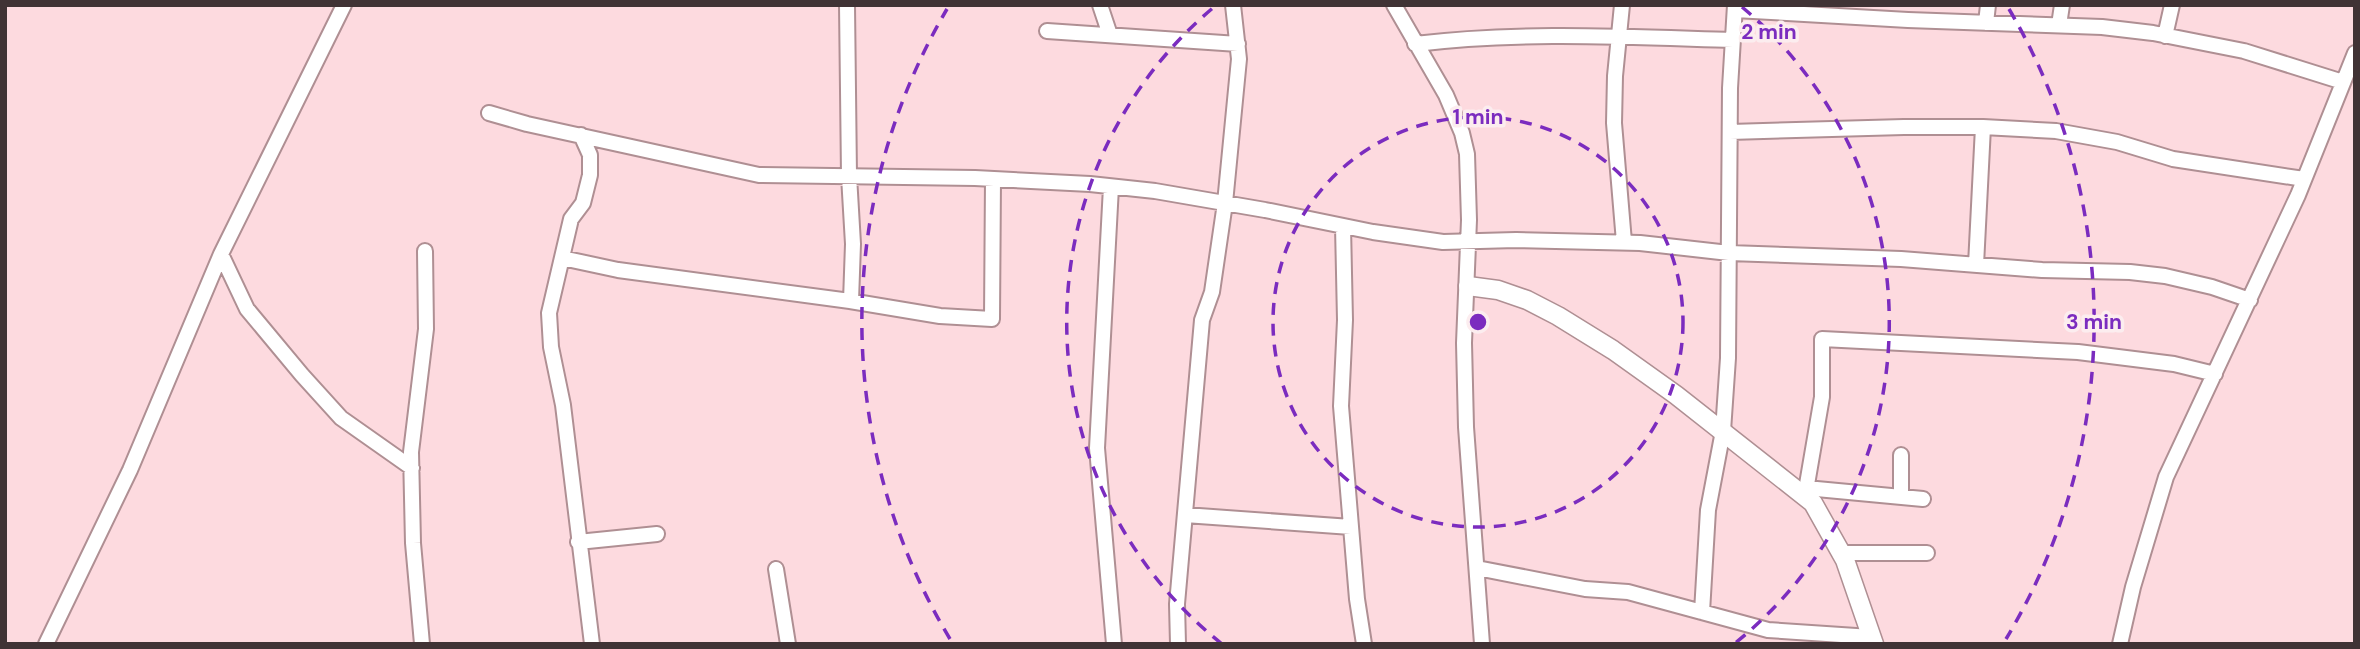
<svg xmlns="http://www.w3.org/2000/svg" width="2360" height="649" viewBox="0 0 2360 649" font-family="'DM Sans',sans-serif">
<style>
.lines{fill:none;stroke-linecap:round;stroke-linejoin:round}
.minor-casing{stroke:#af8f93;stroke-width:18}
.tertiary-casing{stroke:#af8f93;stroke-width:21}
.minor{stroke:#fff;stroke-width:14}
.tertiary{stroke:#fff;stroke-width:18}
.ring{fill:none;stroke:#7b2cbf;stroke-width:3.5;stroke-dasharray:12 9}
.centre{fill:#7b2cbf;stroke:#fcedef;stroke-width:3.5}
.ring-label{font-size:21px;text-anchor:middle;font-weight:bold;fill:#7b2cbf;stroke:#fcedef;stroke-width:7;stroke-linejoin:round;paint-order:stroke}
</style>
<rect width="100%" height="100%" fill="#fddadf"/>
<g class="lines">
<g class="minor-casing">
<path id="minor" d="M 847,5 L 849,176 L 853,244 L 851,301
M 1100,5 L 1110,35
M 1394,5 L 1446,95 L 1462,133 L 1467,154 L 1469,220 L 1464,343 L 1466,427 L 1482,644
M 1622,5 L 1615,76 L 1614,123 L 1624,242
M 1735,10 L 1908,20 L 2102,27 L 2153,33 L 2244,51 L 2343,82
M 1986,23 L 1988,5
M 2059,25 L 2062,5
M 1047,31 L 1238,44
M 2165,36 L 2172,5
M 1415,44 C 1520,31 1628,37 1733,40
M 489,113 L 527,124 L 759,175 L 975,178 L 1090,184 L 1155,191 L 1265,210 L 1373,232 L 1443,242 L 1516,240 L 1640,243 L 1729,253 L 1901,259 L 2042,270 L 2130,272 L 2165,276 L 2212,287 L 2250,300
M 1730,132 L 1904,127 L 1983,127 L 2056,131 L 2117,142 L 2173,159 L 2304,179
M 581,135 L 590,155 L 590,175 L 583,203 L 571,219 L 549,313 L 551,347 L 563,405 L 592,644
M 1111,187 L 1097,448 L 1114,644
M 1343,226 L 1345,320 L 1341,406 L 1357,599 L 1364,644
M 221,254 L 247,309 L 302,375 L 341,418 L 412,468
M 562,258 L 618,270 L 850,301 L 940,316 L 992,319 L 993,179
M 1976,265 L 1983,127
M 1901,455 L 1901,497
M 1806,488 L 1923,499
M 1805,496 L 1822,397 L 1822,339 L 2078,352 L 2174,364 L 2215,374
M 1185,515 L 1351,527
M 578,542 L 657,534
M 1842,553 L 1927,553
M 1477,568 L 1585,589 L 1628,592 L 1768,630 L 1871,637
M 776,569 L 788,644
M 1702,612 L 1708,510 L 1723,431 L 1728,358 L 1730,88 L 1735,5
M 46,644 L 130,470 L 221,254 L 344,5
M 422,644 L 413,543 L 411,452 L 426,329 L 425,251
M 1178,644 L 1177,604 L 1202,320 L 1212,292 L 1225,203 L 1239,59 L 1233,5
M 2120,644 L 2133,587 L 2166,477 L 2298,195 L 2355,53"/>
</g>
<g class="tertiary-casing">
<path id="tertiary" d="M 1468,286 L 1498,290 L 1527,300 L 1558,316 L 1613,350 L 1676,395 L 1813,503 L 1845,560 L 1874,644"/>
</g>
<use href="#minor" class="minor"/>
<use href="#tertiary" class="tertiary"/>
</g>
<g class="ring">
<circle cx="1478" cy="322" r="205"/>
<path d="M1222 644A411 411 0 0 1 1214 7M1742 7A411 411 0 0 1 1734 644"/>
<path d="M950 639A616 616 0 0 1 947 9M2009 9A616 616 0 0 1 2006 639"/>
</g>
<circle cx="1478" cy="322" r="10" class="centre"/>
<g class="ring-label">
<text x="1769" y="39">2 min</text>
<text x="1478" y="124">1 min</text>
<text x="2094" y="329">3 min</text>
</g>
<rect width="2360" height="649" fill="none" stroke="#403335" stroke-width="14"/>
</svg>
